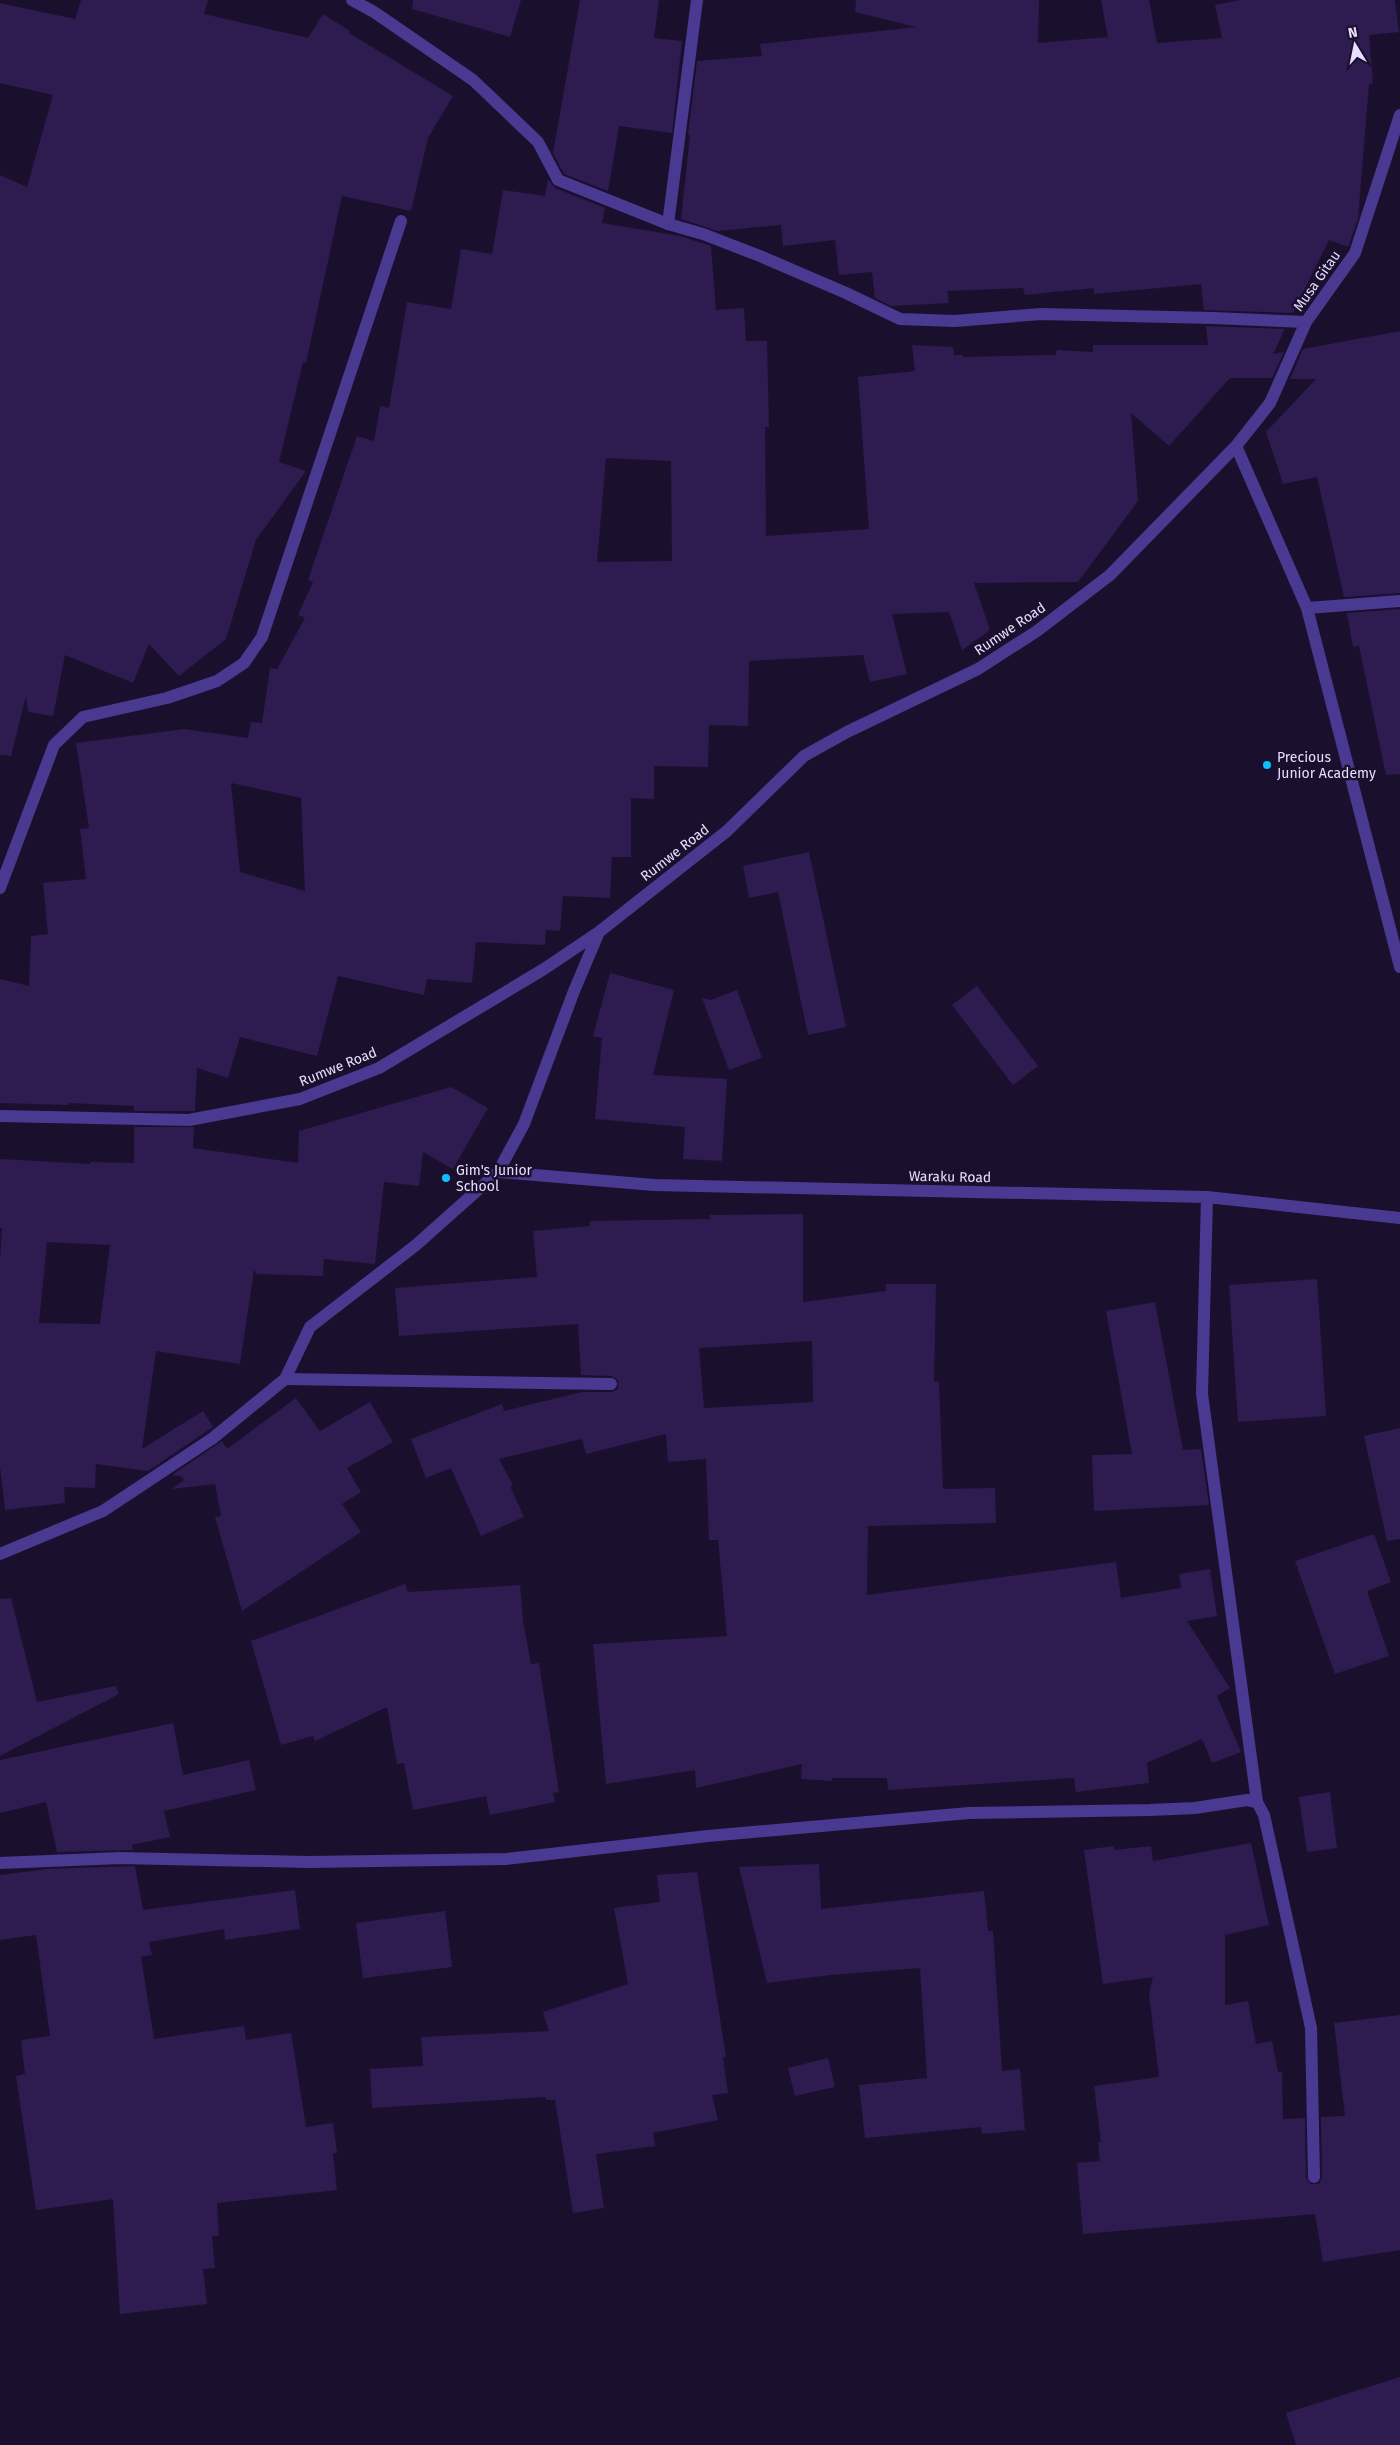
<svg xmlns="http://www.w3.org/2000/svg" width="1400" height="2445" viewBox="0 0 1400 2445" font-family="'Fira Sans',sans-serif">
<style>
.building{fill:#2e1b50;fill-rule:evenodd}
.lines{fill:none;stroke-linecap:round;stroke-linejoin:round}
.service{stroke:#4a3990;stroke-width:12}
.minor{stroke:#4a3990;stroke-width:12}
.poi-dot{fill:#0ac0ff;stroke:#1a102e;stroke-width:2}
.labels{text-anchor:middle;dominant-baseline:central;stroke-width:5;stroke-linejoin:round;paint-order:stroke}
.street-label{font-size:14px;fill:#e7deff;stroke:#1a102e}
.poi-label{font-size:14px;fill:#e7deff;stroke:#1a102e;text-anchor:start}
</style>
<rect width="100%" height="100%" fill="#1a102e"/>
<path class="building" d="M 81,0 L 208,0 L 204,14 L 308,38 L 323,14 L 350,31 L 349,33 L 453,96 L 428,138 L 411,211 L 342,196 L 306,363 L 303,362 L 279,462 L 306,471 L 256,540 L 226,639 L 179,676 L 149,644 L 133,683 L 65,655 L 53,716 L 28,712 L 26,696 L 11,756 L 0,755 L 0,175 L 27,187 L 53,95 L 0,83 L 0,3 L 75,19 Z
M 413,0 L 521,0 L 510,37 L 412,9 Z
M 580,0 L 659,0 L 654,38 L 682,41 L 672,133 L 619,126 L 608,191 L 564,174 L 553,153 Z
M 856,0 L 1039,0 L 1038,43 L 1108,37 L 1101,0 L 1149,0 L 1157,43 L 1222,38 L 1215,5 L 1240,0 L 1395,0 L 1399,32 L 1369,35 L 1373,83 L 1369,84 L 1358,219 L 1348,247 L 1329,240 L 1293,313 L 1204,310 L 1201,284 L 1094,294 L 1094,288 L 1025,295 L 1023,288 L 947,291 L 949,303 L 891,306 L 875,298 L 872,272 L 839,275 L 835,240 L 783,246 L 781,225 L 718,231 L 681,219 L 690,135 L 688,135 L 697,61 L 762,56 L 760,44 L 916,27 L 855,12 Z
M 548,179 L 555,188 L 605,208 L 602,223 L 680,236 L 711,246 L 716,310 L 744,308 L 746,341 L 767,341 L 769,427 L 765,427 L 766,536 L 869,529 L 858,377 L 915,371 L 912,345 L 953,347 L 954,355 L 962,355 L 963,357 L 1056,355 L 1057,350 L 1093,352 L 1093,345 L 1208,345 L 1206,326 L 1285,329 L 1273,354 L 1284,352 L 1272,378 L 1230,378 L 1169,446 L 1131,413 L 1138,501 L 1078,582 L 974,583 L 990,630 L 962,650 L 949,612 L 892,614 L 907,674 L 870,682 L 863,655 L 749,661 L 748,726 L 709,725 L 708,767 L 654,766 L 654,799 L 631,798 L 631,857 L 612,857 L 610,898 L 563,896 L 560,931 L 546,930 L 545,945 L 476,942 L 472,983 L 427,979 L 424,995 L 338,976 L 317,1056 L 240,1037 L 228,1078 L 197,1068 L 195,1111 L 134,1111 L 134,1106 L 69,1103 L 69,1105 L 0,1103 L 0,979 L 29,986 L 31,936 L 48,934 L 43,883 L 86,879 L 80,829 L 89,828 L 76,743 L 184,729 L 248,738 L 251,722 L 262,723 L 270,668 L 277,669 L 305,618 L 298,615 L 313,582 L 308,580 L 357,436 L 374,441 L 380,406 L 389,408 L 407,302 L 451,309 L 461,249 L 492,254 L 503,190 L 545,196 ZM 606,458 L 671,461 L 672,561 L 597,562 ZM 231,783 L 301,798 L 305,891 L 240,872 Z
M 1400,331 L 1400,593 L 1344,597 L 1317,477 L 1283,484 L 1266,432 L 1316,379 L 1290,379 L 1303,349 Z
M 1400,609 L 1400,774 L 1386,775 L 1359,646 L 1353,647 L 1347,613 Z
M 809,852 L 846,1027 L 808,1035 L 778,892 L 749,898 L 743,866 Z
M 610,973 L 674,990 L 653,1075 L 727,1079 L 722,1161 L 683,1159 L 685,1127 L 595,1119 L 602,1038 L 593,1036 Z
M 977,986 L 1038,1066 L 1013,1085 L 952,1005 Z
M 737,990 L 762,1058 L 729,1070 L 702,998 L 711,1000 Z
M 451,1087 L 488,1108 L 453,1169 L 423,1152 L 419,1186 L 384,1182 L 375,1264 L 324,1259 L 323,1276 L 257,1274 L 254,1270 L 240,1364 L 156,1351 L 142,1449 L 203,1411 L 213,1427 L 148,1471 L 96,1464 L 95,1488 L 64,1487 L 65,1503 L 5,1510 L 0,1466 L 0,1260 L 2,1228 L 0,1228 L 0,1159 L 90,1164 L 90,1162 L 134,1163 L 134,1127 L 194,1127 L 193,1148 L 298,1163 L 299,1131 ZM 47,1242 L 110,1245 L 100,1324 L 39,1323 Z
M 803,1214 L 803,1302 L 886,1291 L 886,1284 L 936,1284 L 934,1382 L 939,1381 L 943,1489 L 995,1488 L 996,1523 L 868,1526 L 867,1595 L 1116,1562 L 1121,1598 L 1181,1588 L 1179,1574 L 1210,1569 L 1217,1616 L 1187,1621 L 1230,1688 L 1217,1696 L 1241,1752 L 1212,1763 L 1202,1739 L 1147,1763 L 1149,1783 L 1076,1792 L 1074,1778 L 888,1790 L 887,1778 L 832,1778 L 832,1781 L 801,1779 L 802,1764 L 696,1788 L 695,1770 L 606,1784 L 593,1644 L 727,1636 L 718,1540 L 709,1540 L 706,1459 L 668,1462 L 666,1434 L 586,1454 L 582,1439 L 499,1459 L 513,1485 L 510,1486 L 524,1517 L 481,1536 L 451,1468 L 426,1478 L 411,1439 L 502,1404 L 504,1411 L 582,1392 L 611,1392 L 618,1389 L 618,1380 L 611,1376 L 581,1375 L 578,1324 L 399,1336 L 395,1288 L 537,1277 L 533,1231 L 590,1226 L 590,1221 L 710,1219 L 710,1215 ZM 812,1341 L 813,1402 L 704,1408 L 699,1348 Z
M 1317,1279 L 1326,1416 L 1238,1422 L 1229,1285 Z
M 1155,1302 L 1183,1450 L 1201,1449 L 1209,1505 L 1094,1511 L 1092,1455 L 1132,1454 L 1106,1311 Z
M 296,1398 L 320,1431 L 370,1402 L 393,1442 L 347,1468 L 361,1492 L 342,1504 L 361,1532 L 242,1611 L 215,1517 L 221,1516 L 215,1484 L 172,1489 L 184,1480 L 181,1476 L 172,1475 L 222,1441 L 227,1449 Z
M 1400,1428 L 1400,1539 L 1387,1541 L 1364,1436 Z
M 1374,1534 L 1391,1582 L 1367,1591 L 1389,1656 L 1335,1674 L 1295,1561 Z
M 405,1584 L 408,1592 L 520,1585 L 523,1621 L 531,1664 L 539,1663 L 559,1792 L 553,1793 L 555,1802 L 490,1815 L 486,1796 L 413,1810 L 404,1763 L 397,1764 L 387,1707 L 315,1741 L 313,1736 L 281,1745 L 251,1641 Z
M 11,1598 L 37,1702 L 116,1686 L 119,1694 L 0,1756 L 0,1599 Z
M 173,1723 L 183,1775 L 249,1760 L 256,1790 L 164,1811 L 170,1837 L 132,1845 L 133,1850 L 57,1852 L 46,1802 L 0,1813 L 0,1760 Z
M 1330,1792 L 1337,1848 L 1307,1852 L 1299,1797 Z
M 1251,1843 L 1269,1925 L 1225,1935 L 1225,2005 L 1248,2001 L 1256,2044 L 1272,2041 L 1278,2072 L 1282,2072 L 1283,2119 L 1305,2118 L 1306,2177 L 1311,2184 L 1319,2184 L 1322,2177 L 1321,2117 L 1345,2116 L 1334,2023 L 1400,2015 L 1400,2250 L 1323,2262 L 1315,2214 L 1083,2234 L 1077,2163 L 1100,2161 L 1098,2142 L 1101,2142 L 1094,2086 L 1159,2077 L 1149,1994 L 1153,1977 L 1103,1984 L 1084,1850 L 1114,1846 L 1114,1850 L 1151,1846 L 1153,1861 Z
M 819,1864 L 821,1909 L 984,1891 L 988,1931 L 993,1931 L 1002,2071 L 1020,2069 L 1025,2130 L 982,2134 L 981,2127 L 865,2138 L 859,2085 L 927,2078 L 920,1968 L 830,1975 L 767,1983 L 739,1867 Z
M 135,1866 L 143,1910 L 295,1890 L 300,1929 L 225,1940 L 224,1929 L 149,1942 L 152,1955 L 141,1957 L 154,2039 L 244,2026 L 246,2040 L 291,2033 L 306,2127 L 333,2123 L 337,2153 L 333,2153 L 337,2190 L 217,2203 L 219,2236 L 212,2236 L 215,2268 L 203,2269 L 207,2304 L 120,2314 L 113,2199 L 36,2210 L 16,2076 L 25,2074 L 21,2040 L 50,2036 L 36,1935 L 0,1940 L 0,1875 L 47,1869 Z
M 697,1872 L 726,2057 L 723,2057 L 728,2093 L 712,2095 L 718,2120 L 653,2133 L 655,2146 L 596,2154 L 604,2208 L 573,2213 L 555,2100 L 546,2100 L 545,2097 L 372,2108 L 370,2069 L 423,2066 L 421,2037 L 549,2031 L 543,2012 L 628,1984 L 614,1908 L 660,1902 L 657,1875 Z
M 445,1911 L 452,1967 L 363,1978 L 356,1923 Z
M 828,2058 L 835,2087 L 795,2096 L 788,2068 Z
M 1400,2377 L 1400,2445 L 1296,2445 L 1286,2413 Z"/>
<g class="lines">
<path class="service" d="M 668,224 L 697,0
M 1307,608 L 1400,601
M 285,1379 L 611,1384"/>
<path class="minor" d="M 352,0 L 374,12 L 473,80 L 538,142 L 558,180 L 668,224 L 703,234 L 760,256 L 846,293 L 900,319 L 955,321 L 1041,314 L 1213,318 L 1306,322
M 1236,446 L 1307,608 L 1400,967
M 0,888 L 54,745 L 83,717 L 167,698 L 217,681 L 244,663 L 262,637 L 401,221
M 0,1116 L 189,1120 L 300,1099 L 379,1068 L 544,969 L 599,932 L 727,831 L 804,756 L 847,732 L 978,669 L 1037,631 L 1110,575 L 1236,446 L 1270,403 L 1306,322 L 1355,253 L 1400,115
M 498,1172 L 654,1185 L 1207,1197 L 1400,1218
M 1207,1197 L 1202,1394 L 1257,1802
M 0,1554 L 103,1511 L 213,1438 L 285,1379 L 310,1327 L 416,1245 L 498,1172 L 524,1124 L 574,991 L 599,932
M 0,1863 L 120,1858 L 309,1862 L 506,1859 L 708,1836 L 969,1813 L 1150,1810 L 1195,1808 L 1247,1800 L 1257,1802 L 1264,1815 L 1311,2028 L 1314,2177"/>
</g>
<g class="poi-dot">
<circle cx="1267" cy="765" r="5"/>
<circle cx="446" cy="1178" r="5"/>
</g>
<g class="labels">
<g class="street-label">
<text transform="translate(1317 281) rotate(-55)">Musa Gitau</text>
<text transform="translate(1010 629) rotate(-34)">Rumwe Road</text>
<text transform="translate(675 853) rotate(-38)">Rumwe Road</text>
<text transform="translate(338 1067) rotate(-22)">Rumwe Road</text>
<text transform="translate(950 1177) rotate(1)">Waraku Road</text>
</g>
<g class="poi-label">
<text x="1277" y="757">Precious<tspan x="1277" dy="16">Junior Academy</tspan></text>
<text x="456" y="1170">Gim's Junior<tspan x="456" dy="16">School</tspan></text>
</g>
</g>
<g transform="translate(1355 45) rotate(350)" stroke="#1a102e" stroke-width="4" paint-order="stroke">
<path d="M0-4L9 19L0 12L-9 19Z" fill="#e7deff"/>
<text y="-8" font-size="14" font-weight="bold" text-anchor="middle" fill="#e7deff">N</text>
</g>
</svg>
